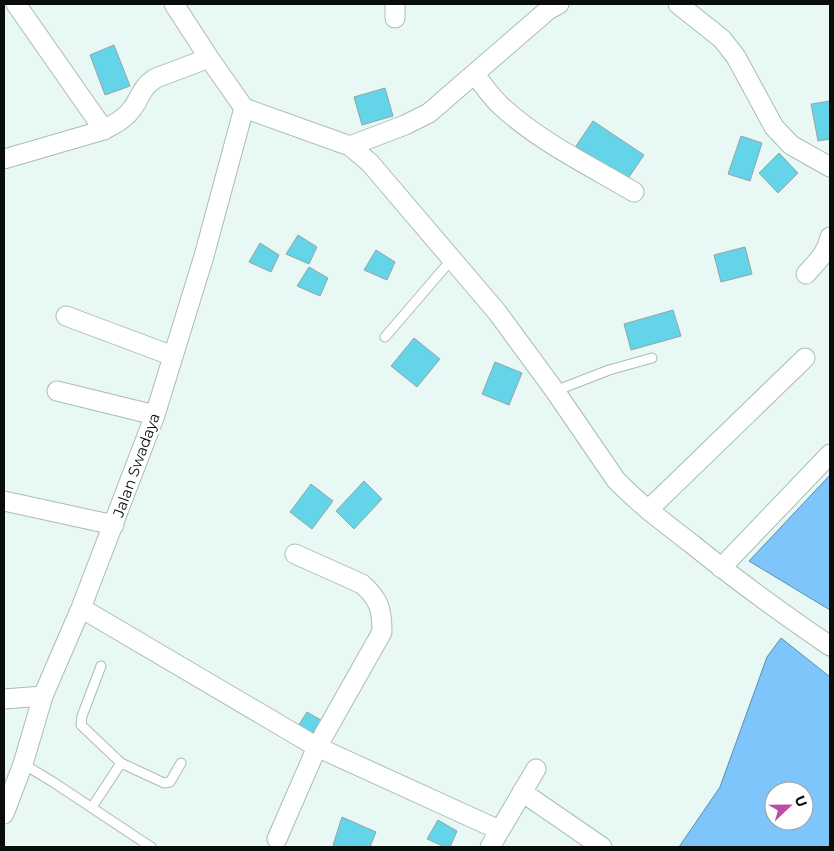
<svg xmlns="http://www.w3.org/2000/svg" width="834" height="851" viewBox="0 0 834 851" font-family="Montserrat,sans-serif">
<style>
.water{fill:#7dc5fb;stroke:#5a8eb4;fill-rule:evenodd}
.building{fill:#64d5e9;stroke:#95a4a7}
.lines{fill:none;stroke-linecap:round;stroke-linejoin:round}
.lane-casing{stroke:#acbbb8;stroke-width:11}
.street-casing{stroke:#acbbb8;stroke-width:21}
.lane{stroke:#fff;stroke-width:9}
.street{stroke:#fff;stroke-width:19}
.labels{text-anchor:middle;dominant-baseline:central;stroke-width:5;stroke-linejoin:round;paint-order:stroke}
.street-label{font-size:15px;fill:#090e0d;stroke:#fff}
</style>
<rect width="100%" height="100%" fill="#e8f8f4"/>
<path class="water" d="M 830,475 L 830,610 L 749,561 Z
M 781,638 L 830,677 L 830,847 L 679,847 L 720,787 L 767,657 ZM 774,791 L 804,791 L 804,821 L 774,821 Z"/>
<path class="building" d="M 114,45 L 130,86 L 105,95 L 90,55 Z
M 385,88 L 393,116 L 362,125 L 354,97 Z
M 830,101 L 830,139 L 818,141 L 811,104 Z
M 593,121 L 644,155 L 627,180 L 576,146 Z
M 741,136 L 762,143 L 750,181 L 728,174 Z
M 779,153 L 798,173 L 778,193 L 759,173 Z
M 298,235 L 317,247 L 309,264 L 286,254 Z
M 260,243 L 279,255 L 271,272 L 249,262 Z
M 745,247 L 752,274 L 721,282 L 714,255 Z
M 376,250 L 395,262 L 387,280 L 364,270 Z
M 309,267 L 328,278 L 320,296 L 297,286 Z
M 673,310 L 681,336 L 631,350 L 624,324 Z
M 414,338 L 440,359 L 417,387 L 391,366 Z
M 495,362 L 522,373 L 509,405 L 482,394 Z
M 364,481 L 382,499 L 354,529 L 336,511 Z
M 311,484 L 333,501 L 312,529 L 290,512 Z
M 307,712 L 326,723 L 318,741 L 295,731 Z
M 342,817 L 376,832 L 370,847 L 337,847 L 333,845 Z
M 438,820 L 457,831 L 450,847 L 445,847 L 427,839 Z"/>
<g class="lines">
<g class="lane-casing">
<path id="lane" d="M 385,337 L 452,259
M 555,391 L 609,370 L 652,358
M 101,666 L 82,716 L 81,725 L 121,763
M 23,764 L 53,782 L 151,847
M 92,807 L 121,763 L 164,783 L 170,782 L 181,763"/>
</g>
<g class="street-casing">
<path id="street" d="M 16,4 L 104,130 C 114,124 125,119 132,109 C 141,97 141,87 156,78 L 209,58
M 174,4 L 209,58 L 244,108 L 350,146 L 370,163 L 497,312 L 555,391 L 616,480 C 639,504 666,524 692,544 C 736,580 783,614 830,646
M 678,4 L 722,39 L 736,57 L 774,127 L 791,145 L 830,167
M 395,18 L 395,4
M 474,74 C 483,84 491,97 501,106 C 540,142 590,166 634,192
M 350,146 L 405,125 L 429,113 L 548,10 L 559,4
M 4,159 L 104,130
M 806,274 C 817,262 827,253 830,237
M 66,316 L 173,356
M 57,391 L 155,415
M 4,501 L 114,525
M 648,510 L 805,358
M 721,568 L 830,454
M 81,608 L 317,747 L 499,830
M 4,699 L 43,696
M 522,792 L 602,847
M 4,814 L 23,764 L 43,696 L 81,608 L 155,415 L 204,256 L 244,108
M 277,839 L 317,747 L 382,632 C 382,609 379,599 362,584 L 295,554
M 490,847 L 536,769"/>
</g>
<use href="#lane" class="lane"/>
<use href="#street" class="street"/>
</g>
<g class="labels">
<g class="street-label">
<text transform="translate(136 465) rotate(-70)">Jalan Swadaya</text>
</g>
</g>
<rect width="834" height="851" fill="none" stroke="#090e0d" stroke-width="10"/>
<g transform="translate(789 806) rotate(68)"><circle r="24" fill="#ffffff" stroke="#9d9f9e"/>
<path d="M0-4L9 19L0 12L-9 19Z" fill="#be4ca7"/>
<text y="-8" font-size="14" font-weight="bold" text-anchor="middle" fill="#090e0d">U</text>
</g>
</svg>
